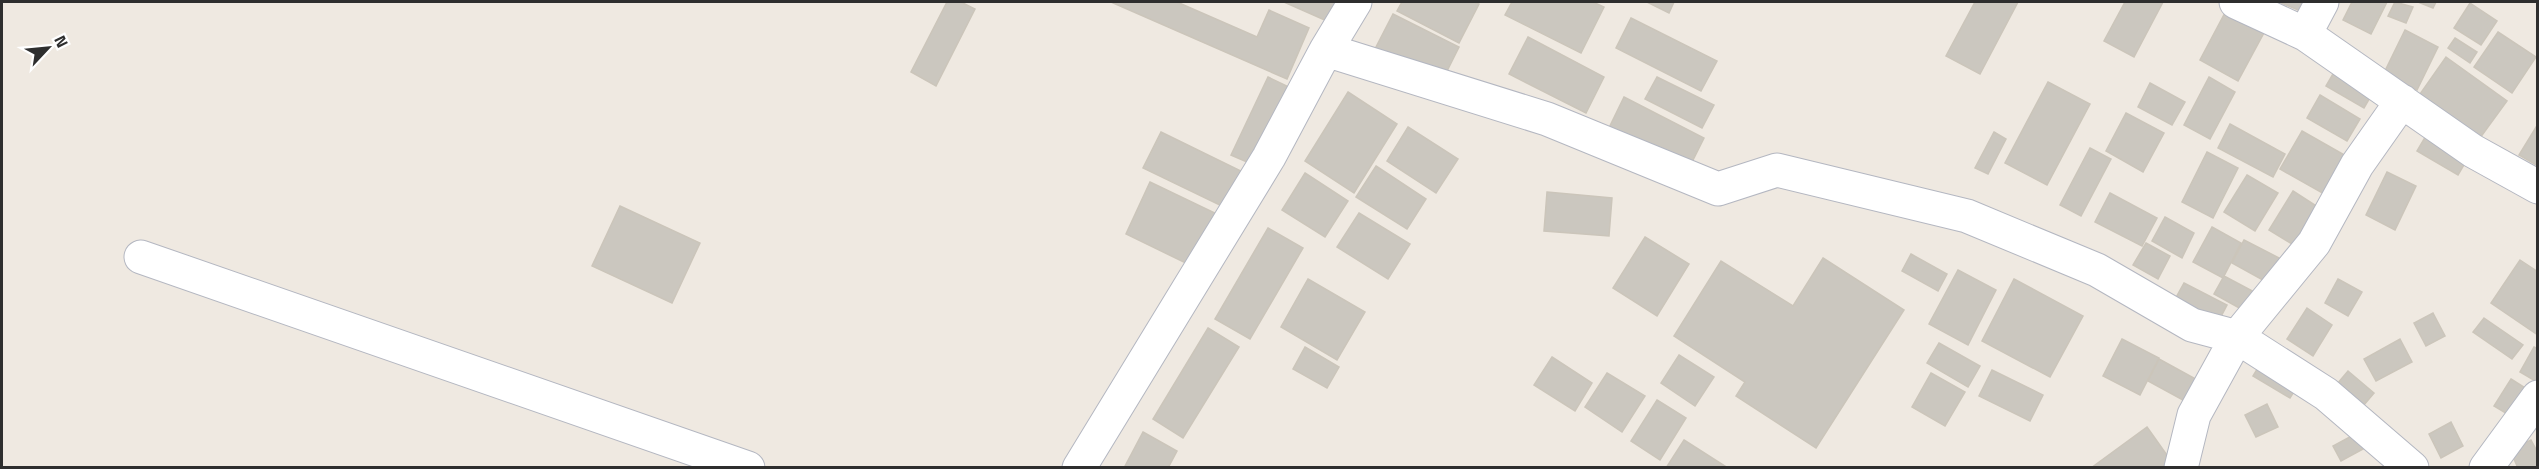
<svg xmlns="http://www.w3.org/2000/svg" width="2539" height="469" viewBox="0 0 2539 469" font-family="'Titillium Web',sans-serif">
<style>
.building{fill:#cbc7bf;stroke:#cbc5ba;stroke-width:1.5}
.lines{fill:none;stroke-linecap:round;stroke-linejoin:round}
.minor-casing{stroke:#b4b7c1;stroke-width:35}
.minor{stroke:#fff;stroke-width:33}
</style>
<rect width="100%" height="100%" fill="#efe9e1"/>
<path class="building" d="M 947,2 L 961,2 L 975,9 L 936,86 L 911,72 Z
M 1111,2 L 1177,2 L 1257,37 L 1269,10 L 1309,28 L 1287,79 Z
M 1284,2 L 1347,2 L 1336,25 Z
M 1402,2 L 1475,2 L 1479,4 L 1459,43 L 1397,11 Z
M 1512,2 L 1593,2 L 1604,7 L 1581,53 L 1505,15 Z
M 1647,2 L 1674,2 L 1669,13 Z
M 1975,2 L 2018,2 L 1980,74 L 1946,56 Z
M 2125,2 L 2163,2 L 2134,57 L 2104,41 Z
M 2279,2 L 2307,2 L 2303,12 Z
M 2352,2 L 2387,2 L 2371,34 L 2343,20 Z
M 2395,2 L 2413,7 L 2406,23 L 2388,16 Z
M 2418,2 L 2436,2 L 2433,8 Z
M 2470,3 L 2497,21 L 2481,45 L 2454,28 Z
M 2227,9 L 2266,29 L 2238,81 L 2200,60 Z
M 1393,14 L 1459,47 L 1440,85 L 1374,51 Z
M 1631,18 L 1717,61 L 1701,91 L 1616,48 Z
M 2405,30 L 2438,47 L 2417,90 L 2384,73 Z
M 2498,32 L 2536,57 L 2512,93 L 2474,67 Z
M 1528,37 L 1604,77 L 1586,113 L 1509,74 Z
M 2455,38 L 2477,52 L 2470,63 L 2448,48 Z
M 2446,57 L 2507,101 L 2480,138 L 2420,94 Z
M 2337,67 L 2375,89 L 2364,108 L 2326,86 Z
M 1268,77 L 1291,88 L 1254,165 L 1231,155 Z
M 1657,77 L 1714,105 L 1702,128 L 1645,99 Z
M 2209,77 L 2235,92 L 2210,139 L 2184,125 Z
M 2048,82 L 2090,104 L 2047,185 L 2005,163 Z
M 2150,83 L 2185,102 L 2172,125 L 2138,107 Z
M 1348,92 L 1397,124 L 1354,193 L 1305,161 Z
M 2320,95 L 2360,119 L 2347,141 L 2307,118 Z
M 1624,97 L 1704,138 L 1688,170 L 1608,130 Z
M 2126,113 L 2164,133 L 2143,172 L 2106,151 Z
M 2230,124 L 2285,154 L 2273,177 L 2218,148 Z
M 2538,124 L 2538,166 L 2519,155 Z
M 1408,127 L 1458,159 L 1436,193 L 1387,161 Z
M 2302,131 L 2348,157 L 2326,195 L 2280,169 Z
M 1161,132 L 1243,172 L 1226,208 L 1143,168 Z
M 1994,132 L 2006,139 L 1988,174 L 1975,168 Z
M 2427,134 L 2468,158 L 2458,175 L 2417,151 Z
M 2090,148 L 2111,159 L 2081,216 L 2060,205 Z
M 2207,152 L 2238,168 L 2213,218 L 2182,202 Z
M 1376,166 L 1426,199 L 1407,229 L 1356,197 Z
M 2387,172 L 2416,186 L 2395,230 L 2366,215 Z
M 1305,173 L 1348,201 L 1325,237 L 1282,210 Z
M 2247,175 L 2278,193 L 2255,231 L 2224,212 Z
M 1150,182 L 1217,214 L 1192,266 L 1126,234 Z
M 2293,191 L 2321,209 L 2297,247 L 2269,230 Z
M 1547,192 L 1612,198 L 1609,236 L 1544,231 Z
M 2110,193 L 2157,218 L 2142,246 L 2095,222 Z
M 620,206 L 700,243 L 672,303 L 592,266 Z
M 1359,213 L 1410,244 L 1388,279 L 1337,247 Z
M 2165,217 L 2194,233 L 2182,258 L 2152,241 Z
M 2212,227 L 2241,243 L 2223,278 L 2193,262 Z
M 1268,228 L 1303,248 L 1250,339 L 1215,319 Z
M 1645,237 L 1689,264 L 1657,316 L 1613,288 Z
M 2244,240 L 2283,260 L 2270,284 L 2232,263 Z
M 2146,243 L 2170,256 L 2158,279 L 2133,265 Z
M 1911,254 L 1947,274 L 1938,291 L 1902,271 Z
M 1823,258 L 1904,310 L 1816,448 L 1736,396 L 1745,382 L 1674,336 L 1721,261 L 1793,306 Z
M 2520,260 L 2538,272 L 2538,335 L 2491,303 Z
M 1958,270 L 1996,290 L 1968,345 L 1929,324 Z
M 2224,276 L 2260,295 L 2250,314 L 2214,294 Z
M 1308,279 L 1365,312 L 1337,360 L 1281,327 Z
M 2014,279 L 2083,316 L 2050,377 L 1982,341 Z
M 2338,279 L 2362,292 L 2348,316 L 2325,303 Z
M 2184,283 L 2227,305 L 2216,326 L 2173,303 Z
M 2307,308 L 2332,325 L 2313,356 L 2287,339 Z
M 2433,313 L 2445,336 L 2426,346 L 2414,323 Z
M 2484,318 L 2523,345 L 2512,359 L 2473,332 Z
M 1208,328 L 1239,347 L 1183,438 L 1153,419 Z
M 2122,339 L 2159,358 L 2140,395 L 2103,376 Z
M 2400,339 L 2412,362 L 2376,381 L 2364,359 Z
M 1939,343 L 1980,366 L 1968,387 L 1927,363 Z
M 1305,347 L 1339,367 L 1327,388 L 1293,369 Z
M 2534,347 L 2538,349 L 2537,382 L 2520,372 Z
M 1679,355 L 1714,377 L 1695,406 L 1661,383 Z
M 1552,357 L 1592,383 L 1575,411 L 1534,385 Z
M 2159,359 L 2203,383 L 2192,405 L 2148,381 Z
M 2262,361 L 2300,382 L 2290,398 L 2253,376 Z
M 1992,370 L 2043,395 L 2030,421 L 1979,396 Z
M 2348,371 L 2374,393 L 2358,412 L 2332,390 Z
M 1607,373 L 1645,396 L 1622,432 L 1585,407 Z
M 1931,373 L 1965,392 L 1945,426 L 1912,407 Z
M 2511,379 L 2530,391 L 2514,418 L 2494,406 Z
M 1657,400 L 1686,418 L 1660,460 L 1631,441 Z
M 2267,404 L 2278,427 L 2256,437 L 2245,415 Z
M 2451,422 L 2463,446 L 2441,458 L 2429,434 Z
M 2147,427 L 2174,465 L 2172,468 L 2091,468 Z
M 1143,432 L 1177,451 L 1168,468 L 1124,468 Z
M 2357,433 L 2365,448 L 2341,461 L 2333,446 Z
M 1684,440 L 1728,468 L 1666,468 Z
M 2531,440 L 2538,453 L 2538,468 L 2518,468 L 2510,450 Z"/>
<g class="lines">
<g class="minor-casing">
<path id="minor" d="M 2236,2 L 2305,34 L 2473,151 L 2538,187
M 2305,34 L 2322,2
M 1326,50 L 1547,119 L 1718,189 L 1777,170 L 1967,216 L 2097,270 L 2192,325 L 2237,337 L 2326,394 L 2412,468
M 141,257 L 748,468
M 1079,468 L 1269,157 L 1326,50 L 1355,2
M 2181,468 L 2194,415 L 2237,337 L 2314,243 L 2357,165 L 2402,101
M 2486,468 L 2538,397"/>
</g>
<use href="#minor" class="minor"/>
</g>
<rect width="2539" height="469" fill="none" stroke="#2e2e2e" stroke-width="6"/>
<g transform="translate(48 48) rotate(64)" stroke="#ffffff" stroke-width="4.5" paint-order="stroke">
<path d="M0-4.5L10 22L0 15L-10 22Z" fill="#2e2e2e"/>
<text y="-9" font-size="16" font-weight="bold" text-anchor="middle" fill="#2e2e2e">N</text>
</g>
</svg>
